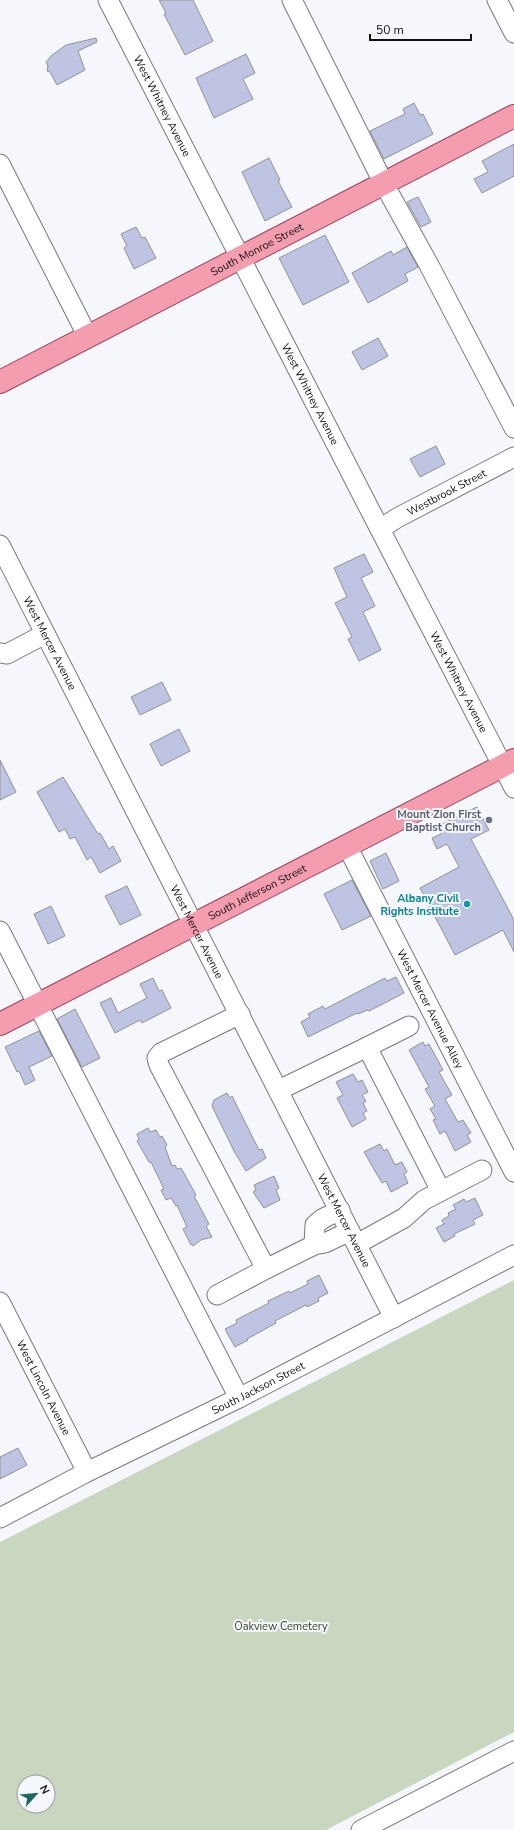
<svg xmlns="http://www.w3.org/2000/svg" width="514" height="1830" viewBox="0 0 514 1830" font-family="'Nunito Sans',sans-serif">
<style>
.green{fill:#c9d7c0;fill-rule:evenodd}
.building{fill:#bfc4e3;stroke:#909196}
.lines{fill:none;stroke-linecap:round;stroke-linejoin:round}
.minor-casing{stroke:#78787e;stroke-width:21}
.major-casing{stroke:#9f4256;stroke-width:24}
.minor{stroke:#fff;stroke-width:19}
.major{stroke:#f39daf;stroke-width:22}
.worship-dot{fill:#6b7280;stroke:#f6f7fd;stroke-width:1.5}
.culture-dot{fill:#0f9aa8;stroke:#f6f7fd;stroke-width:1.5}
.labels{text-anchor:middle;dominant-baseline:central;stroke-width:4;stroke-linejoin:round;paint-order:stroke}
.street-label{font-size:11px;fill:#111114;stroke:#f6f7fd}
.worship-label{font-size:11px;font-weight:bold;fill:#5b616d;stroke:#f6f7fd;text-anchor:end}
.culture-label{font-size:11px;font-weight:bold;fill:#0d838f;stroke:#f6f7fd;text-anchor:end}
.park-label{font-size:11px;fill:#324b20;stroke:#f6f7fd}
</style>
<rect width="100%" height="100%" fill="#f6f7fd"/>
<path class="green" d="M 514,1280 L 514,1732 L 326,1830 L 0,1830 L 0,1542 ZM 24,1782 L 48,1782 L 48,1806 L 24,1806 Z"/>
<path class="building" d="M 159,0 L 193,0 L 213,41 L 185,55 L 164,14 L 166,13 Z
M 96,38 L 97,42 L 78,51 L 85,70 L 57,85 L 50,72 L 47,71 L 48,66 L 46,62 L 52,55 L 66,45 Z
M 246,54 L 255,73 L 243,79 L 253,99 L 214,118 L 196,78 Z
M 414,103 L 420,115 L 423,114 L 433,134 L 384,159 L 370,131 L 405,114 L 403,109 Z
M 514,144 L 514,176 L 482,193 L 474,179 L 488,172 L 482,161 Z
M 269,158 L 280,180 L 278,181 L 292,207 L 265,221 L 242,172 Z
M 418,197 L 431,222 L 421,227 L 407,202 Z
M 136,227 L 142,238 L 145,237 L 156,258 L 134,269 L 124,248 L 127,246 L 121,234 Z
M 325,235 L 349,282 L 303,305 L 279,258 Z
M 407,247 L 418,267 L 405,274 L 408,281 L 368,303 L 352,273 L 391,251 L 393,255 Z
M 378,338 L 388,356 L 362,370 L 352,352 Z
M 436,446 L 445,464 L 420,477 L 410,459 Z
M 364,554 L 373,572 L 361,578 L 375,606 L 363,612 L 381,650 L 359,661 L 348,639 L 352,637 L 335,603 L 347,597 L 334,568 Z
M 162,682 L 171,700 L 140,715 L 131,697 Z
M 179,729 L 190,751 L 161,766 L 150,744 Z
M 0,760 L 16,792 L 0,800 Z
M 63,777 L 98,834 L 100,833 L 109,849 L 113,846 L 121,861 L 100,873 L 91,857 L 87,860 L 75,837 L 70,839 L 65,829 L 59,832 L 37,792 Z
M 477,807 L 489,830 L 471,839 L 514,920 L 514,952 L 503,930 L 455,955 L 420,888 L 459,867 L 447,844 L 437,849 L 432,838 L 441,834 L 438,826 Z
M 386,853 L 399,881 L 383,889 L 370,861 Z
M 352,880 L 371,916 L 342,930 L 324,894 Z
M 127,886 L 141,915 L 120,925 L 105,896 Z
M 51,906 L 65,936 L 48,944 L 34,914 Z
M 396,977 L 404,993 L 369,1011 L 367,1010 L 358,1014 L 357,1013 L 308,1037 L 301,1022 L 310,1017 L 308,1014 L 323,1006 L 325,1009 L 385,978 L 387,981 Z
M 153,978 L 159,991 L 162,990 L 171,1008 L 142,1023 L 140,1020 L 115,1033 L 100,1003 L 111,998 L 118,1013 L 147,998 L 140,984 Z
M 75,1009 L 100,1058 L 82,1067 L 57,1019 Z
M 39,1031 L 52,1056 L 29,1067 L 35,1080 L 25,1085 L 19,1071 L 17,1072 L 5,1047 Z
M 423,1042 L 425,1046 L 429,1044 L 443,1070 L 439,1072 L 452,1095 L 445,1099 L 458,1122 L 463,1120 L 471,1133 L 467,1135 L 471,1142 L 455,1151 L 445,1131 L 440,1134 L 433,1120 L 436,1119 L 430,1109 L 435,1106 L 425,1089 L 429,1087 L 409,1050 Z
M 353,1074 L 358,1082 L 362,1080 L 368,1092 L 362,1095 L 366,1101 L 363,1103 L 367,1111 L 363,1113 L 366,1119 L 352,1127 L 337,1098 L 343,1095 L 336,1082 Z
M 227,1093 L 230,1098 L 232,1096 L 259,1150 L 262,1149 L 266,1158 L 246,1171 L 234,1151 L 212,1106 L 214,1100 Z
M 148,1128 L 150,1132 L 156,1130 L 160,1137 L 162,1136 L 167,1145 L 165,1147 L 172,1166 L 175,1165 L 177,1169 L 181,1168 L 196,1195 L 194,1196 L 209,1224 L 206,1226 L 212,1237 L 201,1240 L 193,1246 L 192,1244 L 191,1245 L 183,1229 L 187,1227 L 177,1205 L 176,1206 L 171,1198 L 166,1200 L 161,1190 L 164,1189 L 151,1162 L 149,1162 L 137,1141 L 139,1139 L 137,1134 Z
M 380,1144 L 384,1151 L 387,1149 L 395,1165 L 402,1162 L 407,1172 L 404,1174 L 408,1183 L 391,1192 L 386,1181 L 382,1183 L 364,1152 Z
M 274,1176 L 279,1188 L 276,1190 L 280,1200 L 264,1208 L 253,1192 L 256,1190 L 254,1185 Z
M 475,1198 L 483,1215 L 473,1220 L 475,1224 L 454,1234 L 455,1236 L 444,1242 L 436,1228 L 444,1224 L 442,1220 L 449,1216 L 448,1213 L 456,1209 L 453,1205 L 464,1199 L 466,1202 Z
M 319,1275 L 328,1293 L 318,1298 L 319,1301 L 307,1307 L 306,1305 L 275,1321 L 276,1323 L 247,1339 L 248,1340 L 235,1347 L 225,1329 L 237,1323 L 236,1320 L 269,1303 L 268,1301 L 289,1291 L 290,1293 L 308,1284 L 307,1281 Z
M 18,1448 L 27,1465 L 0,1479 L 0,1457 Z"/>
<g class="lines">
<g class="minor-casing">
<g id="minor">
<path id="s1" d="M 108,0 L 370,510 L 514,788"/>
<path d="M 292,0 L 384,184 L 429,265 L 514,428"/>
<path d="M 497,0 L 514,33"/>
<path d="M 0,164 L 88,337"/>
<path id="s2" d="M 380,529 L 397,518 L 514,457"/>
<path id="s3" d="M 0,545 L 394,1318"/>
<path d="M 0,653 L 7,654 L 45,634"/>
<path id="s4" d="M 347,846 L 514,1172"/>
<path d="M 0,931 L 239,1398"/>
<path d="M 240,1014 L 161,1053 L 157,1058 L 159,1065 L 266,1269 L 314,1245 L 325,1243 L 350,1231"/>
<path d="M 409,1026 L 367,1047 L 441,1191"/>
<path d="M 279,1090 L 367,1047"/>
<path d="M 357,1244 L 404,1218 L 424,1200 L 482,1170"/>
<path d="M 314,1245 L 315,1225 L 322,1219 L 340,1210"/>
<path d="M 217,1295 L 266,1269"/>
<path id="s5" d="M 0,1302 L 87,1472"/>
<path id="s6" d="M 0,1518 L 87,1472 L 239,1398 L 514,1255"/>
<path d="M 361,1830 L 514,1751"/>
</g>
</g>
<g class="major-casing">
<g id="major">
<path id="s7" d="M 0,382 L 514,116"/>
<path id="s8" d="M 0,1024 L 514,760"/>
</g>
</g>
<use href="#minor" class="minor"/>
<use href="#major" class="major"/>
</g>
<circle class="worship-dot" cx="489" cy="820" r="4"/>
<circle class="culture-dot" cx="467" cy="904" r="4"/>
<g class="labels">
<g class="street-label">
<text stroke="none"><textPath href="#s1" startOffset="119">West Whitney Avenue</textPath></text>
<text stroke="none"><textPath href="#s7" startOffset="289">South Monroe Street</textPath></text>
<text stroke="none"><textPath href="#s1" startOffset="443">West Whitney Avenue</textPath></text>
<text stroke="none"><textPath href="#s2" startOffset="76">Westbrook Street</textPath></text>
<text stroke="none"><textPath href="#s3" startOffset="110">West Mercer Avenue</textPath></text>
<text stroke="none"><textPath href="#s1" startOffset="767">West Whitney Avenue</textPath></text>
<text stroke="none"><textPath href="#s8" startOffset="289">South Jefferson Street</textPath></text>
<text stroke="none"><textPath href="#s3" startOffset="434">West Mercer Avenue</textPath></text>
<text stroke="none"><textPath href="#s4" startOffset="183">West Mercer Avenue Alley</textPath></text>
<text stroke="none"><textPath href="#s3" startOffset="758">West Mercer Avenue</textPath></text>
<text stroke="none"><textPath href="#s5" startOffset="96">West Lincoln Avenue</textPath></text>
<text stroke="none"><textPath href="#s6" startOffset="289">South Jackson Street</textPath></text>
</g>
<g class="worship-label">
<text x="481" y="814">Mount Zion First<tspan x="481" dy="13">Baptist Church</tspan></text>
</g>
<g class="culture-label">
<text x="459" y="898">Albany Civil<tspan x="459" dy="13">Rights Institute</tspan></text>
</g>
<g class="park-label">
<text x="281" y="1626">Oakview Cemetery</text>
</g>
</g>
<g transform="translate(36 1794) rotate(63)"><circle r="19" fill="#f6f7fd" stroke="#9a9ba0"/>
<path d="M0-3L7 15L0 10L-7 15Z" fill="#1b6763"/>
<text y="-6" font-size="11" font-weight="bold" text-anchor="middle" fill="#111114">N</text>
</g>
<path d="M370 34v6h101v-6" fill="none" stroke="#111114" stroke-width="2"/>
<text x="376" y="34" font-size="12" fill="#111114" stroke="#f6f7fd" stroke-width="3" paint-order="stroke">50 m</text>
</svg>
